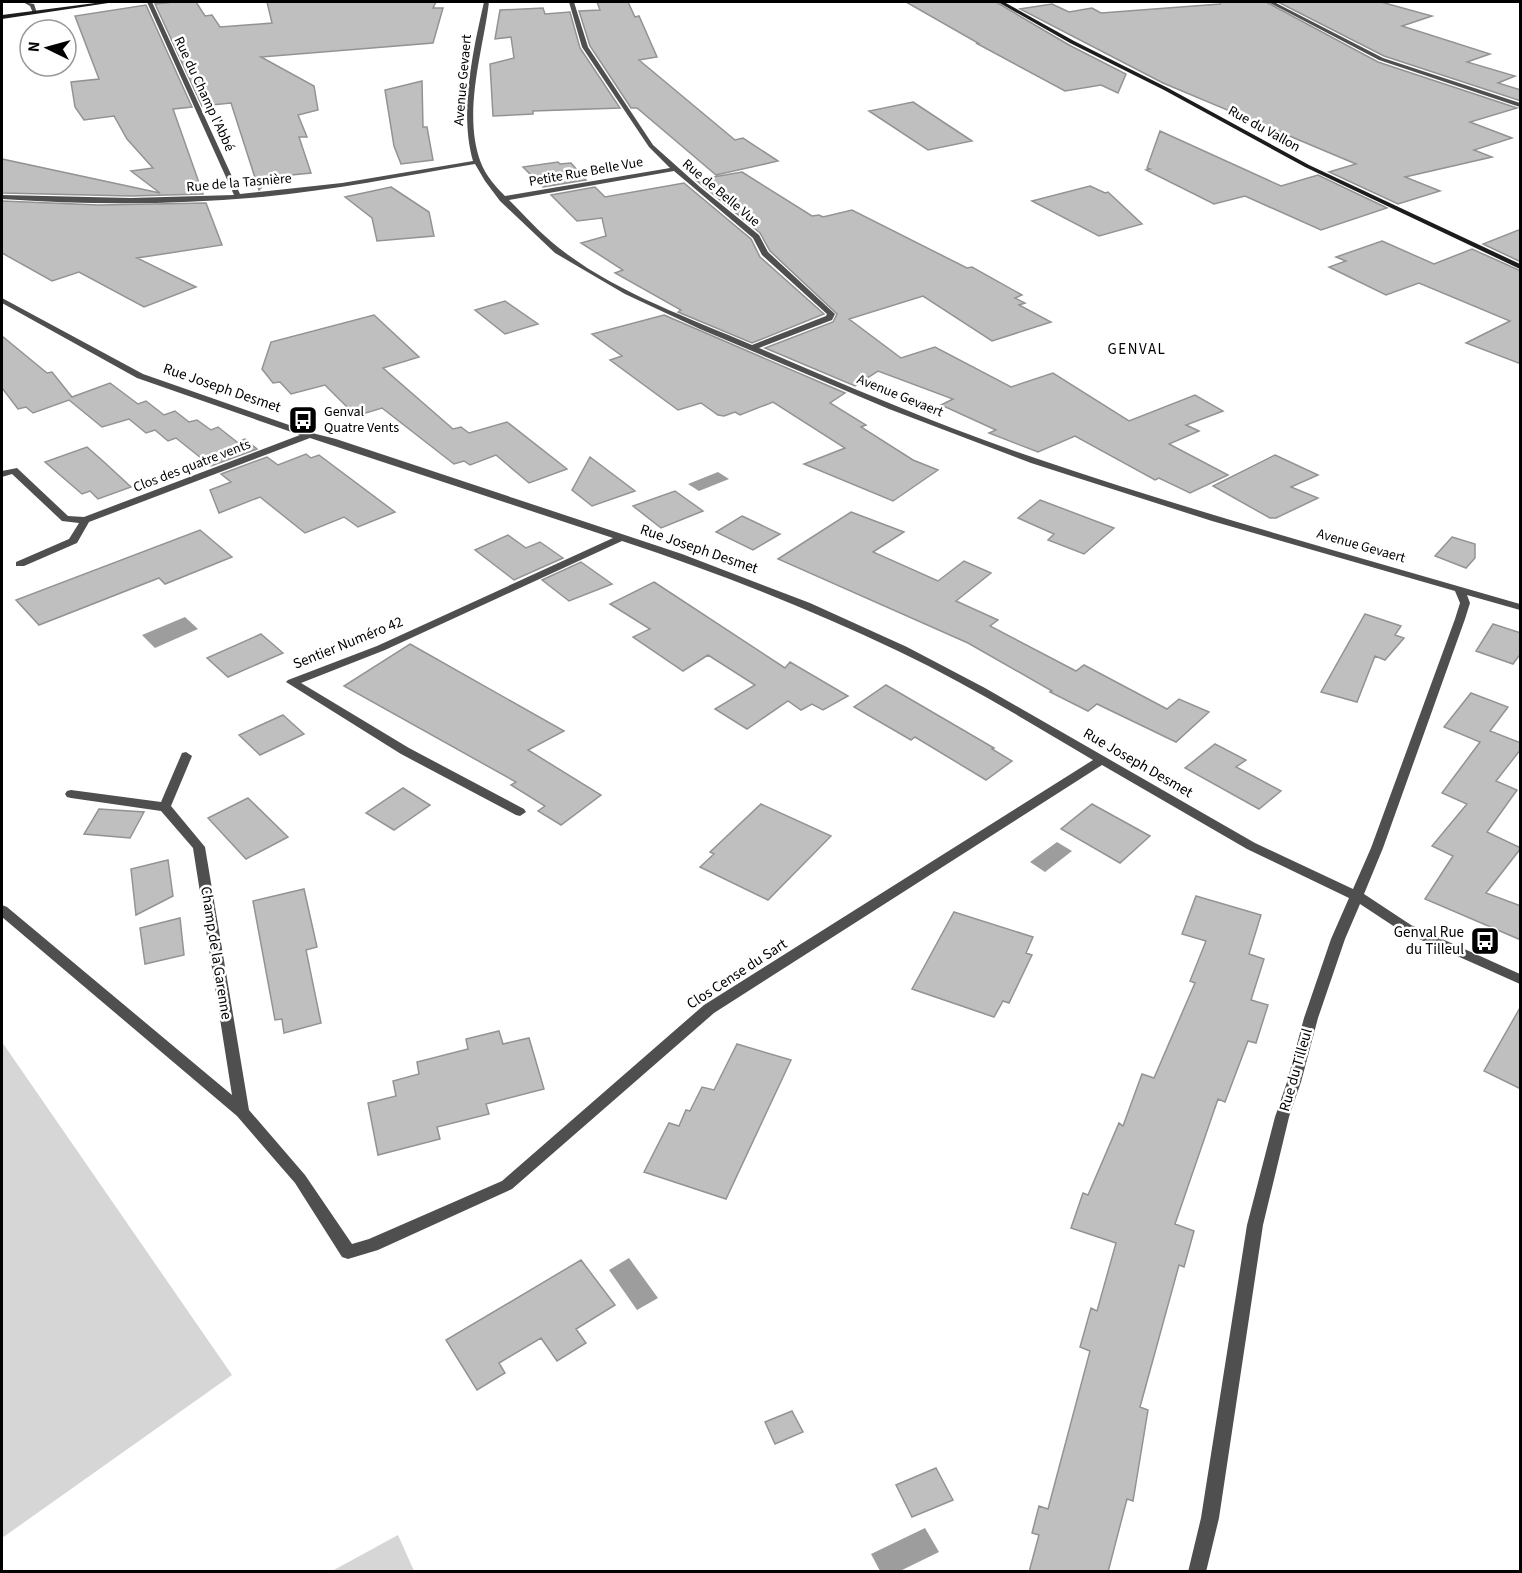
<svg xmlns="http://www.w3.org/2000/svg" width="1522" height="1573" viewBox="0 0 1522 1573" font-family="'Source Sans 3',sans-serif">
<style>
.green{fill:#d6d6d6}
.water{fill:#9d9d9d}
.building{fill:#bfbfbf;stroke:#939393;stroke-width:1.5}
.lines{fill:none;stroke-linecap:round;stroke-linejoin:round}
.street{fill:#4f4f4f;fill-rule:evenodd}
.secondary{fill:#1c1c1c;fill-rule:evenodd}
.labels{text-anchor:middle;dominant-baseline:central;stroke-width:5;stroke-linejoin:round;paint-order:stroke}
.far-street-label{font-size:14px;fill:#000;stroke:#fff}
.far-poi-label{font-size:14px;fill:#000;stroke:#fff;text-anchor:start}
.far-quarter-label{font-size:15px;letter-spacing:1.5px;fill:#000;stroke:#fff}
.street-label{font-size:15px;fill:#000;stroke:#fff}
.poi-label{font-size:15px;fill:#000;stroke:#fff;text-anchor:end}
</style>
<rect width="100%" height="100%" fill="#fff"/>
<path class="green" d="M 2,1042 L 232,1375 L 2,1538 Z
M 398,1535 L 414,1571 L 332,1571 Z"/>
<path class="water" d="M 718,472 L 729,479 L 699,491 L 688,484 Z
M 185,617 L 198,629 L 155,648 L 142,635 Z
M 1057,842 L 1072,851 L 1045,872 L 1030,862 Z
M 629,1258 L 658,1298 L 637,1310 L 609,1270 Z
M 925,1528 L 939,1552 L 900,1571 L 880,1571 L 871,1554 Z"/>
<path class="building" d="M 174,2 L 196,2 L 205,16 L 212,15 L 220,27 L 272,23 L 267,2 L 436,2 L 433,8 L 443,8 L 433,43 L 261,57 L 314,86 L 318,110 L 298,115 L 307,137 L 299,137 L 311,173 L 271,177 L 259,190 L 231,103 L 202,106 L 155,4 Z
M 597,2 L 628,2 L 635,17 L 639,16 L 657,57 L 639,60 L 735,140 L 743,138 L 778,161 L 716,175 L 637,108 L 631,108 L 590,46 L 579,11 L 600,10 Z
M 906,2 L 996,2 L 1069,45 L 1126,74 L 1118,93 L 1101,85 L 1065,91 L 976,43 L 978,43 Z
M 1220,2 L 1266,2 L 1378,62 L 1517,108 L 1470,122 L 1512,138 L 1474,150 L 1492,157 L 1405,177 L 1440,191 L 1398,204 L 1329,172 L 1356,164 L 1163,83 L 1020,9 L 1052,4 L 1069,12 L 1092,8 L 1101,13 L 1220,4 Z
M 1278,2 L 1381,2 L 1432,16 L 1402,26 L 1490,54 L 1467,62 L 1515,76 L 1498,83 L 1521,90 L 1521,101 L 1384,56 Z
M 146,5 L 192,107 L 173,109 L 203,194 L 131,196 L 2,193 L 2,159 L 160,193 L 131,171 L 153,168 L 127,139 L 114,116 L 84,120 L 75,107 L 71,82 L 99,79 L 75,16 Z
M 543,8 L 545,14 L 570,12 L 580,48 L 620,108 L 533,111 L 533,114 L 493,116 L 490,64 L 514,58 L 511,37 L 495,39 L 500,10 Z
M 422,81 L 423,127 L 427,127 L 433,160 L 401,164 L 394,146 L 385,90 Z
M 913,102 L 972,141 L 928,150 L 869,111 Z
M 1160,131 L 1281,186 L 1318,175 L 1387,208 L 1321,230 L 1245,196 L 1214,204 L 1146,170 L 1150,169 L 1147,168 Z
M 558,162 L 560,164 L 571,163 L 586,180 L 543,187 L 523,167 Z
M 742,172 L 812,216 L 819,215 L 823,217 L 852,210 L 967,268 L 972,267 L 1022,295 L 1015,298 L 1025,303 L 1019,305 L 1051,322 L 992,341 L 923,296 L 849,319 L 901,358 L 935,347 L 1011,387 L 1053,373 L 1129,421 L 1195,395 L 1223,411 L 1186,425 L 1199,431 L 1169,444 L 1228,475 L 1190,493 L 1159,478 L 1155,480 L 1075,436 L 1038,452 L 989,433 L 996,430 L 941,405 L 953,399 L 878,371 L 855,386 L 765,348 L 833,322 L 837,314 L 770,251 L 760,233 L 696,180 Z
M 684,183 L 751,239 L 760,257 L 824,314 L 752,343 L 678,312 L 681,310 L 615,273 L 623,270 L 581,243 L 606,236 L 602,218 L 577,221 L 551,195 L 595,187 L 605,197 Z
M 1090,186 L 1105,193 L 1108,192 L 1142,224 L 1099,236 L 1032,201 Z
M 391,187 L 429,212 L 434,236 L 377,241 L 372,218 L 345,197 Z
M 2,201 L 99,205 L 206,203 L 222,245 L 137,258 L 196,287 L 144,307 L 79,272 L 52,281 L 2,253 Z
M 1521,229 L 1521,262 L 1483,244 Z
M 1382,241 L 1434,264 L 1472,249 L 1521,271 L 1521,364 L 1466,343 L 1510,321 L 1419,283 L 1386,295 L 1329,267 L 1346,261 L 1336,257 Z
M 505,301 L 538,324 L 505,334 L 475,310 Z
M 374,315 L 419,357 L 383,368 L 453,429 L 461,427 L 469,433 L 507,422 L 567,469 L 529,483 L 496,455 L 470,465 L 464,461 L 454,464 L 382,408 L 356,416 L 325,385 L 291,394 L 280,382 L 273,383 L 262,369 L 271,342 Z
M 664,315 L 845,393 L 830,403 L 866,425 L 861,427 L 913,460 L 938,470 L 893,501 L 804,464 L 845,448 L 773,402 L 740,415 L 735,412 L 724,416 L 718,415 L 701,403 L 678,410 L 610,360 L 622,356 L 592,334 Z
M 2,336 L 47,373 L 52,372 L 72,397 L 110,383 L 138,404 L 146,401 L 164,415 L 175,411 L 189,422 L 197,420 L 211,430 L 218,427 L 237,442 L 245,439 L 257,449 L 211,466 L 176,438 L 168,441 L 155,430 L 146,433 L 129,419 L 102,427 L 69,400 L 33,413 L 26,407 L 18,409 L 2,388 Z
M 87,447 L 104,462 L 131,487 L 98,499 L 90,491 L 82,494 L 45,462 Z
M 306,454 L 311,458 L 319,455 L 395,512 L 358,527 L 344,517 L 305,533 L 260,497 L 219,513 L 210,490 L 231,482 L 221,474 L 267,457 L 278,465 Z
M 1275,455 L 1318,475 L 1291,487 L 1318,498 L 1276,518 L 1270,518 L 1213,486 Z
M 590,457 L 635,491 L 592,506 L 572,490 Z
M 675,491 L 703,511 L 661,528 L 633,506 Z
M 1040,500 L 1114,528 L 1084,554 L 1048,540 L 1054,534 L 1018,518 Z
M 851,512 L 904,532 L 873,552 L 938,581 L 964,561 L 991,573 L 956,601 L 998,620 L 990,626 L 1076,671 L 1084,665 L 1167,709 L 1179,699 L 1209,712 L 1176,742 L 1097,704 L 1088,711 L 1050,692 L 1052,691 L 968,643 L 778,559 Z
M 742,516 L 780,534 L 753,550 L 716,532 Z
M 200,530 L 232,557 L 165,584 L 159,578 L 39,625 L 16,600 Z
M 508,535 L 526,548 L 540,542 L 563,558 L 514,580 L 475,550 Z
M 1452,537 L 1475,544 L 1475,558 L 1466,568 L 1435,556 Z
M 581,562 L 612,584 L 569,601 L 542,580 Z
M 654,582 L 785,668 L 790,662 L 848,696 L 823,710 L 812,704 L 801,710 L 788,701 L 747,729 L 715,709 L 755,685 L 708,655 L 683,671 L 633,637 L 650,629 L 610,604 Z
M 1365,614 L 1401,626 L 1395,635 L 1404,638 L 1385,660 L 1375,656 L 1357,702 L 1321,692 Z
M 1493,624 L 1521,633 L 1521,653 L 1513,664 L 1476,651 Z
M 261,634 L 283,653 L 228,677 L 207,658 Z
M 410,644 L 564,731 L 528,750 L 601,795 L 561,825 L 538,811 L 545,806 L 511,785 L 516,782 L 344,686 Z
M 886,685 L 994,748 L 992,749 L 1012,761 L 986,780 L 915,737 L 911,740 L 854,707 Z
M 1471,693 L 1508,707 L 1490,731 L 1521,743 L 1521,749 L 1496,781 L 1517,790 L 1487,832 L 1521,848 L 1486,893 L 1521,906 L 1521,940 L 1425,899 L 1453,856 L 1432,846 L 1467,804 L 1442,793 L 1480,742 L 1444,727 Z
M 283,715 L 304,734 L 260,755 L 239,735 Z
M 1215,744 L 1246,760 L 1236,767 L 1281,791 L 1259,809 L 1185,768 Z
M 403,788 L 430,805 L 394,830 L 366,813 Z
M 248,798 L 288,837 L 246,859 L 208,818 Z
M 761,804 L 831,836 L 768,900 L 700,867 L 714,854 L 710,852 Z
M 1092,804 L 1150,836 L 1120,863 L 1061,829 Z
M 99,809 L 144,812 L 130,838 L 84,834 Z
M 168,860 L 173,896 L 136,915 L 131,869 Z
M 304,889 L 317,947 L 306,950 L 321,1023 L 284,1033 L 282,1019 L 275,1020 L 253,901 Z
M 1196,896 L 1261,915 L 1249,954 L 1264,959 L 1251,1000 L 1268,1005 L 1256,1043 L 1248,1041 L 1225,1102 L 1218,1099 L 1175,1224 L 1194,1231 L 1184,1267 L 1179,1265 L 1140,1407 L 1148,1410 L 1133,1501 L 1127,1499 L 1108,1572 L 1029,1572 L 1039,1535 L 1032,1533 L 1039,1506 L 1048,1509 L 1090,1351 L 1080,1347 L 1091,1308 L 1097,1311 L 1116,1243 L 1071,1228 L 1083,1193 L 1088,1195 L 1119,1123 L 1123,1126 L 1142,1074 L 1154,1078 L 1195,983 L 1190,981 L 1206,941 L 1182,934 Z
M 954,912 L 1033,937 L 1026,953 L 1032,955 L 1009,1003 L 1003,1001 L 994,1017 L 912,989 Z
M 180,918 L 184,955 L 145,964 L 140,928 Z
M 1521,1006 L 1521,1089 L 1484,1071 Z
M 499,1031 L 503,1044 L 529,1038 L 544,1089 L 486,1104 L 489,1114 L 437,1127 L 440,1139 L 378,1155 L 368,1103 L 396,1096 L 393,1081 L 419,1074 L 417,1062 L 468,1049 L 466,1039 Z
M 737,1044 L 791,1060 L 726,1199 L 644,1172 L 669,1123 L 679,1126 L 686,1110 L 690,1111 L 702,1087 L 714,1090 Z
M 581,1260 L 615,1305 L 576,1329 L 586,1343 L 557,1361 L 541,1338 L 499,1363 L 505,1373 L 477,1390 L 446,1340 Z
M 792,1411 L 803,1432 L 775,1444 L 765,1422 Z
M 936,1468 L 953,1500 L 912,1517 L 896,1485 Z"/>
<g class="lines">
<path class="street" d="M 23,2 L 34,4 L 37,13 L 33,13 L 30,6 Z
M 147,2 L 152,2 L 240,194 L 342,183 L 473,161 C 459,113 473,50 484,2 L 489,2 C 483,51 462,114 481,163 C 486,176 496,187 505,196 L 670,168 L 649,147 L 582,47 L 569,2 L 574,2 L 588,47 L 653,145 L 700,187 L 759,235 L 768,252 L 835,314 L 832,320 L 759,348 C 851,388 943,427 1038,459 C 1197,513 1359,557 1520,604 L 1520,610 L 1467,595 L 1470,603 L 1465,619 L 1383,848 L 1364,894 L 1411,925 L 1520,974 L 1520,984 L 1401,931 L 1360,904 L 1345,939 L 1318,1018 L 1301,1082 L 1289,1117 L 1263,1225 L 1219,1518 L 1206,1572 L 1188,1572 L 1201,1518 L 1247,1225 L 1275,1117 L 1287,1082 L 1304,1018 L 1331,939 L 1349,898 L 1247,849 L 1102,765 L 714,1013 L 512,1189 L 378,1250 L 348,1259 L 342,1257 L 295,1183 L 237,1116 L 2,917 L 2,905 L 7,907 L 232,1095 L 193,848 L 161,811 L 71,798 L 67,797 L 65,794 L 67,791 L 71,790 L 161,802 L 182,753 L 186,752 L 192,756 L 171,806 L 205,847 L 249,1110 L 305,1175 L 352,1244 L 369,1239 L 502,1181 L 704,1005 L 1093,760 C 1029,722 965,683 898,651 C 808,608 716,572 622,541 L 385,650 L 301,683 L 409,748 L 524,809 L 526,812 L 520,816 L 516,815 L 401,754 L 286,682 L 288,680 L 377,646 L 613,538 L 310,438 L 89,522 L 77,543 L 24,566 L 16,566 L 16,562 L 69,539 L 79,523 L 62,521 L 12,474 L 2,477 L 2,471 L 17,468 L 68,516 L 84,517 L 300,435 L 137,378 L 2,303 L 2,298 L 143,374 L 312,433 L 336,439 L 682,554 L 810,603 L 907,647 L 985,688 L 1255,843 L 1353,889 L 1371,848 L 1455,619 L 1460,603 L 1455,591 L 1212,521 L 1031,463 L 889,409 L 700,329 L 625,294 L 555,253 L 500,201 L 485,181 L 475,164 C 404,176 334,190 262,197 C 176,205 88,205 2,199 L 2,195 L 131,198 L 234,195 ZM 674,171 L 753,238 L 762,255 L 827,314 L 826,316 L 752,345 C 687,317 615,292 559,248 C 541,234 525,216 509,200 Z
M 1268,2 L 1274,2 L 1383,58 L 1520,103 L 1520,107 L 1379,60 Z"/>
<path class="secondary" d="M 103,2 L 115,2 L 2,19 L 2,15 Z
M 998,2 L 1004,2 L 1074,41 L 1168,88 L 1309,165 L 1520,264 L 1520,269 L 1305,167 L 1164,90 L 1070,43 Z"/>
</g>
<defs>
<g id="bus-square" transform="scale(1.5)"><rect x="-9" y="-9" width="18" height="18" rx="4" fill="#000" stroke="#fff"/><path d="M-5-6H5V4H4V6H2V4H-2V6H-4V4H-5ZM-3.5-4V0h7V-4ZM-3.5 1.2v1.5H-2V1.2ZM2 1.2v1.5H3.5V1.2Z" fill="#fff"/></g>
</defs>
<g fill-rule="evenodd">
<use href="#bus-square" x="303" y="420"/>
<use href="#bus-square" x="1485" y="941"/>
</g>
<g class="labels">
<g class="far-street-label">
<text transform="translate(463 80) rotate(-85)">Avenue Gevaert</text>
<text transform="translate(204 94) rotate(65)">Rue du Champ l'Abbé</text>
<text transform="translate(1264 129) rotate(29)">Rue du Vallon</text>
<text transform="translate(586 172) rotate(-10)">Petite Rue Belle Vue</text>
<text transform="translate(239 183) rotate(-5)">Rue de la Tasnière</text>
<text transform="translate(721 193) rotate(40)">Rue de Belle Vue</text>
<text transform="translate(900 396) rotate(22)">Avenue Gevaert</text>
<text transform="translate(192 466) rotate(-21)">Clos des quatre vents</text>
<text transform="translate(1361 546) rotate(16)">Avenue Gevaert</text>
</g>
<g class="far-poi-label">
<text x="324" y="412">Genval<tspan x="324" dy="16">Quatre Vents</tspan></text>
</g>
<g class="far-quarter-label">
<text x="1137" y="349">GENVAL</text>
</g>
<g class="street-label">
<text transform="translate(222 388) rotate(19)">Rue Joseph Desmet</text>
<text transform="translate(699 549) rotate(19)">Rue Joseph Desmet</text>
<text transform="translate(348 643) rotate(-22)">Sentier Numéro 42</text>
<text transform="translate(1138 763) rotate(30)">Rue Joseph Desmet</text>
<text transform="translate(216 953) rotate(81)">Champ de la Garenne</text>
<text transform="translate(737 974) rotate(-33)">Clos Cense du Sart</text>
<text transform="translate(1296 1070) rotate(-74)">Rue du Tilleul</text>
</g>
<g class="poi-label">
<text x="1464" y="932">Genval Rue<tspan x="1464" dy="17">du Tilleul</tspan></text>
</g>
</g>
<rect width="1522" height="1573" fill="none" stroke="#000000" stroke-width="6"/>
<g transform="translate(48 48) rotate(275)"><circle r="28" fill="#ffffff" stroke="#999999" stroke-width="1.5"/>
<path d="M0-4.5L10 22L0 15L-10 22Z" fill="#000000"/>
<text y="-9" font-size="16" font-weight="bold" text-anchor="middle" fill="#000000">N</text>
</g>
</svg>
